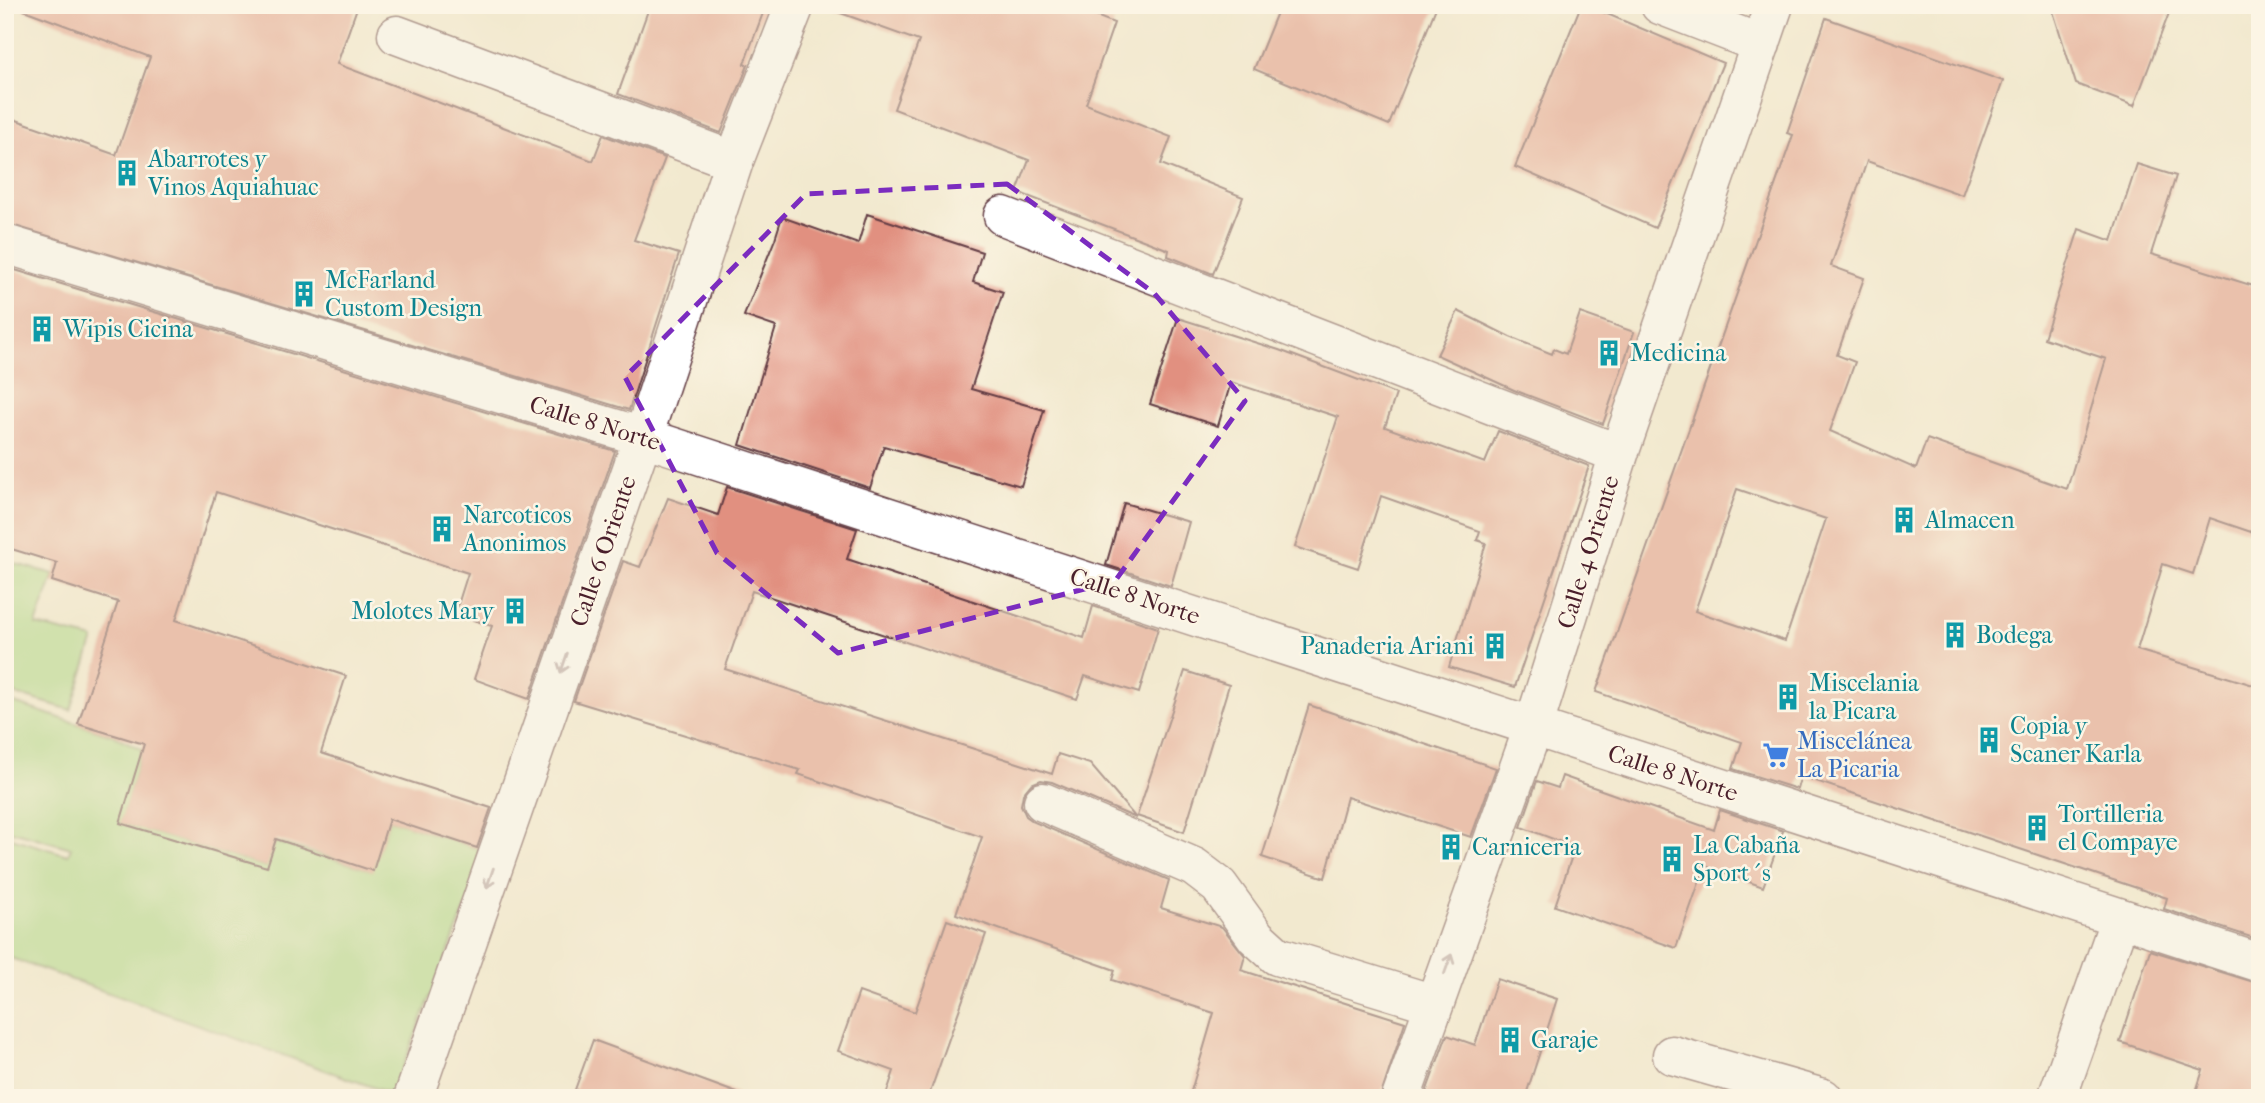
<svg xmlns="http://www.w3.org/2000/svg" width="2265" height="1103" viewBox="0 0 2265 1103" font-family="'IM FELL French Canon',serif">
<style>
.green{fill:#a9d784;stroke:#7a7b58;stroke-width:2}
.building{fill:#e19080;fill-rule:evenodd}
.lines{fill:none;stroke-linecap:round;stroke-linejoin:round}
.minor-casing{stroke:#633d44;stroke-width:41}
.minor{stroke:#fff;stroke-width:38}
.oneway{stroke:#ae9aa0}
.marked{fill:none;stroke:#7b2cbf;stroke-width:5;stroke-dasharray:14 9;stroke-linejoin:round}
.labels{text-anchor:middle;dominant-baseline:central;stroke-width:5;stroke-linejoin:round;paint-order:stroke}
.culture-label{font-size:24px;fill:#0d838f;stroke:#fcf5e5;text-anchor:start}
.street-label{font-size:24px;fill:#4a1f2b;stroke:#fcf5e5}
.shop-label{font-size:24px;fill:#366cbe;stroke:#fcf5e5;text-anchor:start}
</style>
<rect width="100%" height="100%" fill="#fcf5e5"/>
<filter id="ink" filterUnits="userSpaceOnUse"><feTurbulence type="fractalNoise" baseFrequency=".0143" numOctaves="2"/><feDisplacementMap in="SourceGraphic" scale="14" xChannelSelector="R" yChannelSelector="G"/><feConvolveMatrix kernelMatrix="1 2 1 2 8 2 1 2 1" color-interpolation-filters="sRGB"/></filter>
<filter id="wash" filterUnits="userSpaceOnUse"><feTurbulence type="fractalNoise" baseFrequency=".00686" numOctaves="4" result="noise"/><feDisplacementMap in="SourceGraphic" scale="28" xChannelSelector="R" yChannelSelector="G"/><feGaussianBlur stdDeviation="1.57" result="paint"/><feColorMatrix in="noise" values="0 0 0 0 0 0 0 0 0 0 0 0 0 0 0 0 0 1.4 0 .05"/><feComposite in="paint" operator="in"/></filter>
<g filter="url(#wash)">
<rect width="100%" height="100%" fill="#f2e9cf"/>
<path class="green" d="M 5,561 L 54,574 L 36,625 L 94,639 L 71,710 L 5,691 Z
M 5,700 L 112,735 L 142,749 L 121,823 L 266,867 L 275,842 L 372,870 L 389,819 L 488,852 L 392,1094 L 5,956 L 5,836 L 68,855 L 71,848 L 5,829 Z"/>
<g id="blocks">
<path class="building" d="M 25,5 L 358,5 L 337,64 L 593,161 L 603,135 L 665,158 L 634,240 L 679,254 L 629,410 L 5,223 L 5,116 L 116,155 L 150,57 L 24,10 Z
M 650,5 L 766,5 L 744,64 L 748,65 L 721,133 L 618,94 Z
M 836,5 L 1068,5 L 1114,23 L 1086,104 L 1171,137 L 1161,164 L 1243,197 L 1213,274 L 1168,256 L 1169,250 L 1017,192 L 1029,160 L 894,109 L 919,41 L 835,11 Z
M 1280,5 L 1437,5 L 1389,125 L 1254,69 Z
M 1581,5 L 1586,5 L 1723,63 L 1655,228 L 1515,167 Z
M 2051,5 L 2172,5 L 2134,106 L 2076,84 Z
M 1826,18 L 2003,81 L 1962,195 L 1867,161 L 1831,266 L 1864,278 L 1837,355 L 1855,362 L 1830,431 L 1916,469 L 1927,439 L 2067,489 L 2106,359 L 2044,338 L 2079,229 L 2112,241 L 2137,164 L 2176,176 L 2151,254 L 2260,288 L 2260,535 L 2210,518 L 2193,574 L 2163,564 L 2137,650 L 2260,687 L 2260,940 L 2164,909 L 2167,898 L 1801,776 L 1797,789 L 1733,769 L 1742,742 L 1596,692 L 1793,135 L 1787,133 ZM 1737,489 L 1826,519 L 1785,641 L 1695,611 Z
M 867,214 L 982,252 L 973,282 L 1003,292 L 971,389 L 1044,410 L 1021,486 L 884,446 L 870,488 L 740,445 L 776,327 L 744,316 L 775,239 L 782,217 L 858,244 Z
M 5,267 L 615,451 L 529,699 L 474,679 L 492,626 L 455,614 L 468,573 L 216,492 L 176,620 L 346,676 L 321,753 L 491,808 L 477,848 L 389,819 L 373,871 L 276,839 L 267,867 L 120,823 L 144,744 L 78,724 L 118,602 L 52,581 L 57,563 L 5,547 Z
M 1458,311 L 1510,337 L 1552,354 L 1554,349 L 1566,354 L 1580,313 L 1634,332 L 1603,424 L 1514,390 L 1437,355 Z
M 1178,318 L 1279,350 L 1396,394 L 1385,427 L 1485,463 L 1498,431 L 1589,466 L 1515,687 L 1449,667 L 1486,543 L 1477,540 L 1480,531 L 1381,496 L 1358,568 L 1295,547 L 1338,417 L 1231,382 L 1218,426 L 1150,404 Z
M 727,487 L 857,529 L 847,559 L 1084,638 L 1093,606 L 1158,628 L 1139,693 L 1085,676 L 1077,699 L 752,591 L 725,669 L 1052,774 L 1058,754 L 1090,764 L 1136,818 L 1052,782 L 1041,780 L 1031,784 L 1023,794 L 1021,805 L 1026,816 L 1034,822 L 1169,880 L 1161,908 L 1222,927 L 1245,956 L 1241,970 L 1405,1022 L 1380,1098 L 1189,1098 L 1214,1013 L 1112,980 L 1115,970 L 956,914 L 982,837 L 798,774 L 800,770 L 574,701 L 623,561 L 640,567 L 668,498 L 718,515 Z
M 1124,503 L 1189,522 L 1171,586 L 1106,565 Z
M 1185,671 L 1229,685 L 1184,832 L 1137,816 Z
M 1309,705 L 1496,768 L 1471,837 L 1347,797 L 1325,878 L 1262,857 Z
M 1562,776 L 1714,830 L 1720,810 L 1783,831 L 1763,887 L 1705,866 L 1676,948 L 1555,906 L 1575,847 L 1521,827 L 1537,781 L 1558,788 Z
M 947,920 L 986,934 L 928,1098 L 885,1098 L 894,1071 L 838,1051 L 859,992 L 915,1012 Z
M 2150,950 L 2260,984 L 2260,1098 L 2194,1098 L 2203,1070 L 2120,1042 Z
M 1497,979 L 1557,999 L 1525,1098 L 1424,1098 L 1447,1035 L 1475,1045 Z
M 593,1040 L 737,1093 L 736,1098 L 572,1098 Z"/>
</g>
</g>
<g filter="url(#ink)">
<use href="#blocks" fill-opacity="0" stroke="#633d44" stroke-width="2"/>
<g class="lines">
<g class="minor-casing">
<path id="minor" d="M 1660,5 L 1761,44
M 397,35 L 734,161
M 1003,216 L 1619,454
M 5,244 L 643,437 L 2260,963
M 1043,802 L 1194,867 L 1219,886 L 1256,937 L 1277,956 L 1434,1004
M 1672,1055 L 1823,1098
M 413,1098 L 643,437 L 734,161 L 795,5
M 1401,1098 L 1533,728 L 1619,454 L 1774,5
M 2057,1098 L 2120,918"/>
</g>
<use href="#minor" class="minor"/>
</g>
<defs><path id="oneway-shaft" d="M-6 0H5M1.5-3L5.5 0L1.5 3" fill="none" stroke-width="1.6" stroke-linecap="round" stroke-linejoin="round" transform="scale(1.75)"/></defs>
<g class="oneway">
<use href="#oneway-shaft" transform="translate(564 663) rotate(109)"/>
<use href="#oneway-shaft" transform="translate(490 878) rotate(109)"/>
<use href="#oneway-shaft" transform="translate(1448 964) rotate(-70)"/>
</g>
</g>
<path d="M0 0H2265V1103H0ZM 1007,184 L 1154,293 L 1245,401 L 1115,581 L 838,653 L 717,553 L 625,377 L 806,194 Z" fill="#f2e9cf" fill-opacity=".55" fill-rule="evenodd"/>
<path class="marked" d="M 1007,184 L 1154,293 L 1245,401 L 1115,581 L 838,653 L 717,553 L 625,377 L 806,194 Z"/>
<defs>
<g id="building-bare" transform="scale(2.1)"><path d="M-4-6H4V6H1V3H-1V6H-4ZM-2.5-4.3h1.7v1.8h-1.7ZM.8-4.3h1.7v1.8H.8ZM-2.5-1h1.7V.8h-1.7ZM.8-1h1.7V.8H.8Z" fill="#0f9aa8" stroke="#fcf5e5" stroke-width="2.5" paint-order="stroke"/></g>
<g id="supermarket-bare" transform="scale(2.1)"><path d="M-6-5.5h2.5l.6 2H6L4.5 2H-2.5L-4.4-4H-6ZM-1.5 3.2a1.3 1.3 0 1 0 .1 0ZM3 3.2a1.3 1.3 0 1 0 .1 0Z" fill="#3f7fe0" stroke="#fcf5e5" stroke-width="2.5" paint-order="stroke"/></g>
</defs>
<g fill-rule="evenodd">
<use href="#building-bare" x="127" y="173"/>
<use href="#building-bare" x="304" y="294"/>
<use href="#building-bare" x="42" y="329"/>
<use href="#building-bare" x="1609" y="353"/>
<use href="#building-bare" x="1904" y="520"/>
<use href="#building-bare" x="442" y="529"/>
<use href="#building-bare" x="515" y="611"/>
<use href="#building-bare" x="1955" y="635"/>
<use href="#building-bare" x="1495" y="646"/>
<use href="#building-bare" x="1788" y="697"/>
<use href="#building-bare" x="1989" y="740"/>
<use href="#supermarket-bare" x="1776" y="755"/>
<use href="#building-bare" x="2037" y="828"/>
<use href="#building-bare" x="1451" y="847"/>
<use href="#building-bare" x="1672" y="859"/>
<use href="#building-bare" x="1510" y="1040"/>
</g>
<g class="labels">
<g class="culture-label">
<text x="148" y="159">Abarrotes y<tspan x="148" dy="28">Vinos Aquiahuac</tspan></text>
<text x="325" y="280">McFarland<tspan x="325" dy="28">Custom Design</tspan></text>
<text x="63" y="329">Wipis Cicina</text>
<text x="1630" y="353">Medicina</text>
<text x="463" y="515">Narcoticos<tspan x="463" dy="28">Anonimos</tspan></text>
<text x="1925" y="520">Almacen</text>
<text x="494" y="611" text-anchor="end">Molotes Mary</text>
<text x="1976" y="635">Bodega</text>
<text x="1474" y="646" text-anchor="end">Panaderia Ariani</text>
<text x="1809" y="683">Miscelania<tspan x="1809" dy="28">la Picara</tspan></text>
<text x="2010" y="726">Copia y<tspan x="2010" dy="28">Scaner Karla</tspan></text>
<text x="2058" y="814">Tortilleria<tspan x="2058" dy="28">el Compaye</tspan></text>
<text x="1693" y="845">La Cabaña<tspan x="1693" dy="28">Sport´s</tspan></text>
<text x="1472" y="847">Carniceria</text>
<text x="1531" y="1040">Garaje</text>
</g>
<g class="street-label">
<text transform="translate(595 423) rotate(17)">Calle 8 Norte</text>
<text transform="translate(603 551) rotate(-71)">Calle 6 Oriente</text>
<text transform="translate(1588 552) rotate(-73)">Calle 4 Oriente</text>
<text transform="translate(1135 596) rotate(18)">Calle 8 Norte</text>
<text transform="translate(1673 773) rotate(18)">Calle 8 Norte</text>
</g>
<g class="shop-label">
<text x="1797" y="741">Miscelánea<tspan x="1797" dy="28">La Picaria</tspan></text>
</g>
</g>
<rect width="2265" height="1103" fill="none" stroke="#fcf5e5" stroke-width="28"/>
</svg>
